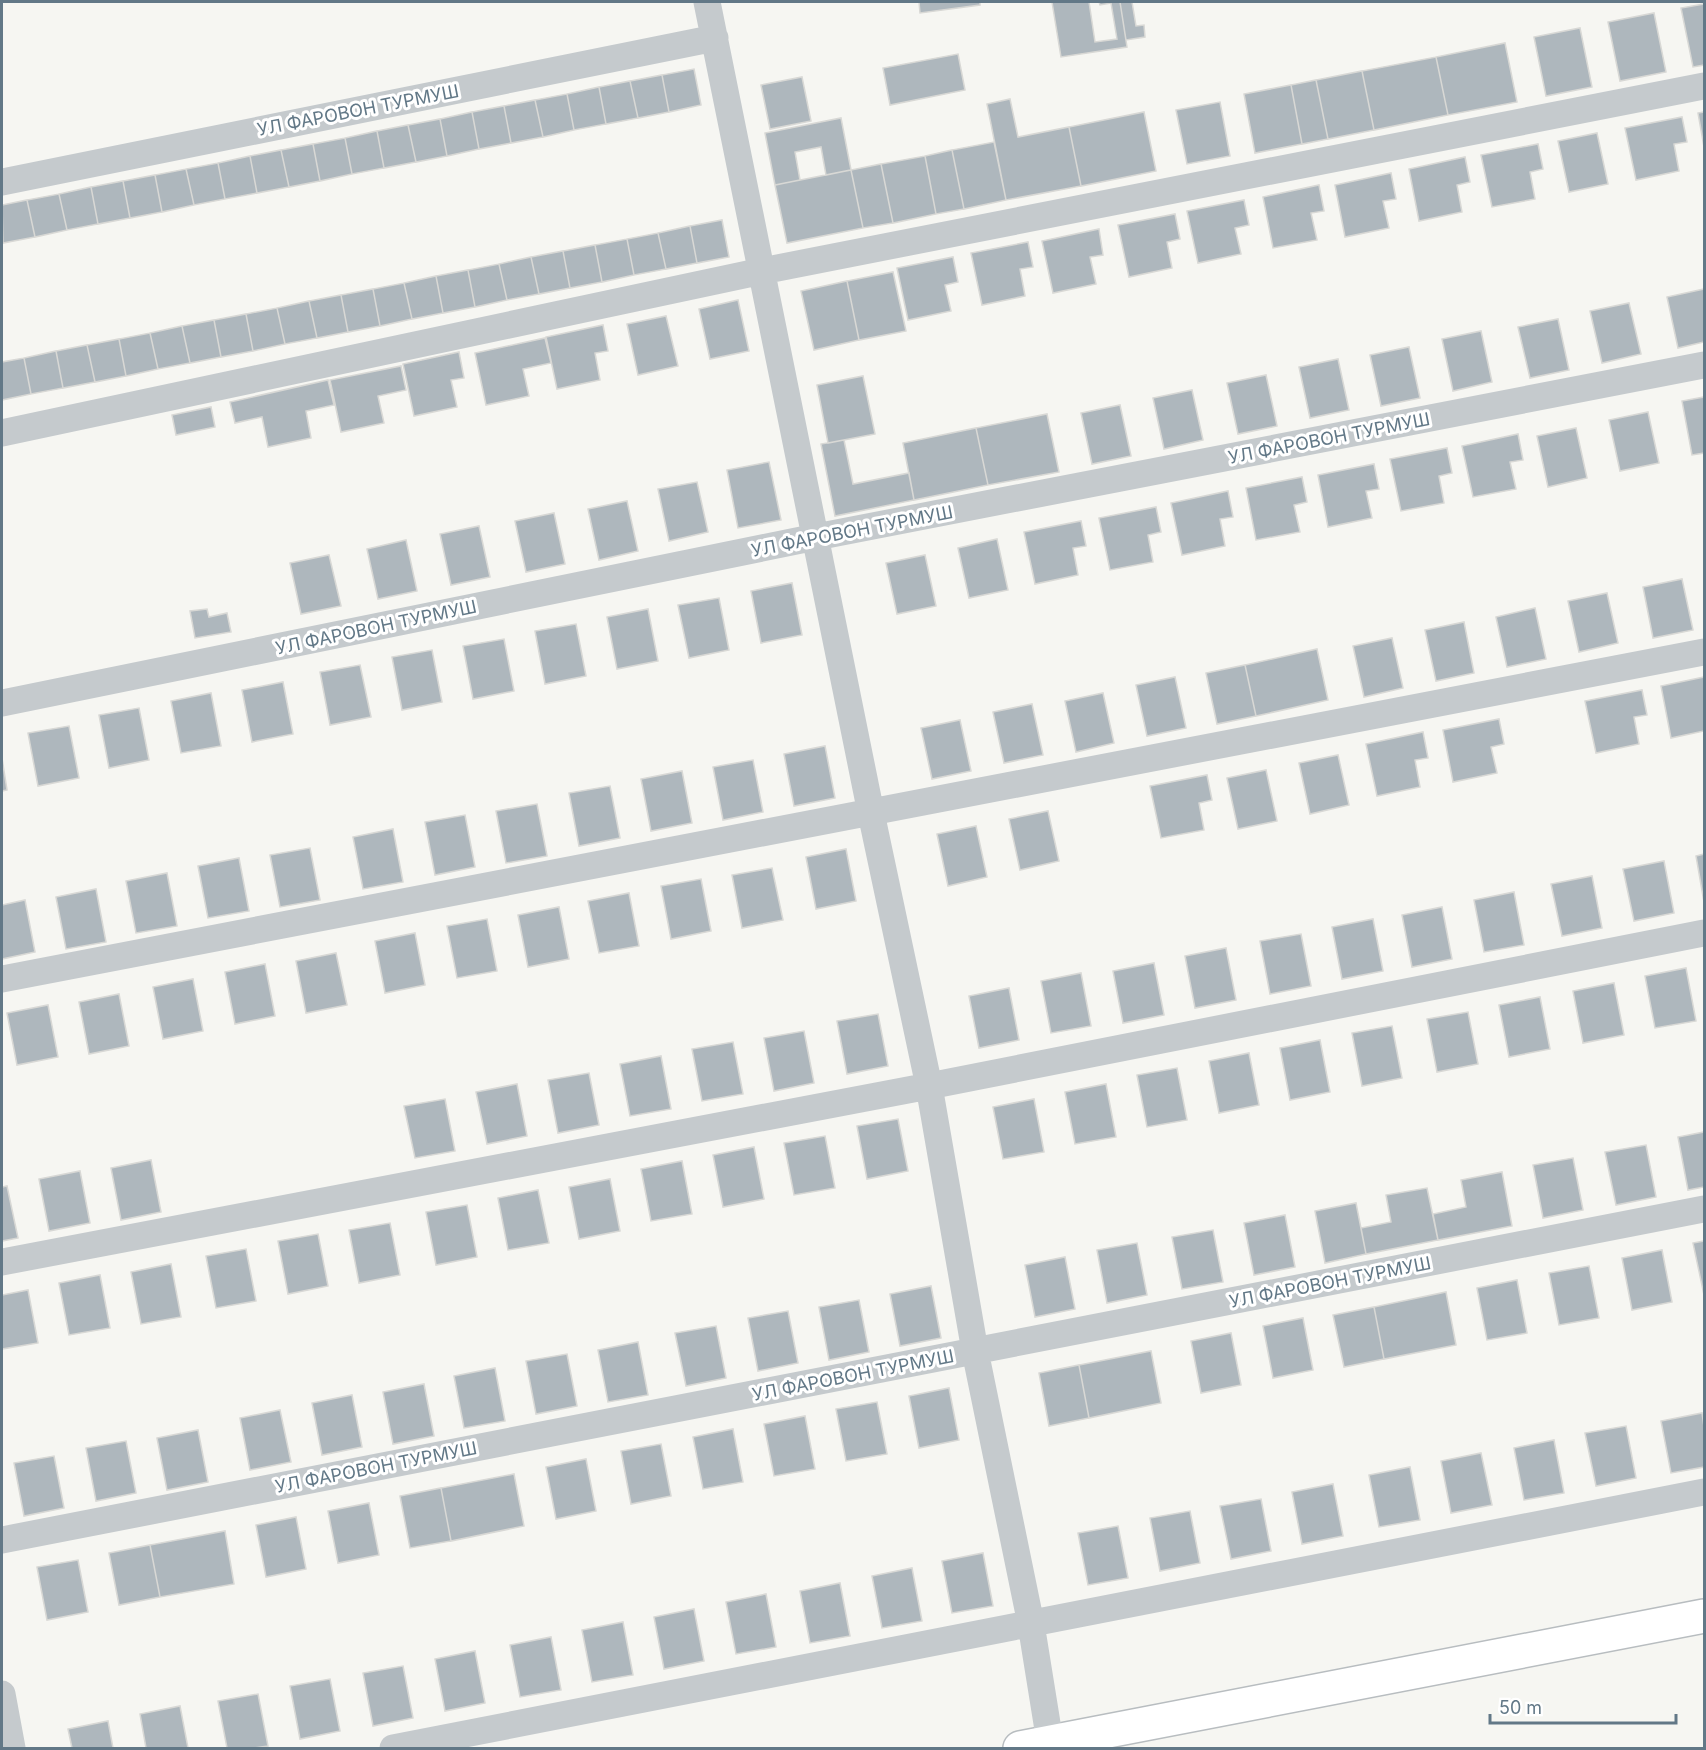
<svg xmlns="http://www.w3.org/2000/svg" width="1706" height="1750" viewBox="0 0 1706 1750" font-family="Inter,sans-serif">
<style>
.building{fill:#aeb7bd;stroke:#d8d8d5;stroke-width:1.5}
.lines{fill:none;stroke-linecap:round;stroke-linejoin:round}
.major-casing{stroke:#b8bdc0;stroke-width:36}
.minor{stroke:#c5cacd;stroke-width:27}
.major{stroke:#fff;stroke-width:33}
.labels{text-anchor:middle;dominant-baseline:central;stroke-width:6;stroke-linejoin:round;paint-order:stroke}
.street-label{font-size:18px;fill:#627887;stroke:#fff}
</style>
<rect width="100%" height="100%" fill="#f6f6f2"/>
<path class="building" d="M 919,2 L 980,2 L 980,5 L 920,13 Z
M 1052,2 L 1089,2 L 1095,42 L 1117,39 L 1111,3 L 1100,5 L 1099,2 L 1120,2 L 1127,47 L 1061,57 Z
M 1120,2 L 1132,2 L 1136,26 L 1144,25 L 1145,37 L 1126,40 Z
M 1704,4 L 1704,65 L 1693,67 L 1681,8 Z
M 1654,13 L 1666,72 L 1620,81 L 1608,22 Z
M 1580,28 L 1592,87 L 1546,96 L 1534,37 Z
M 1505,43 L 1517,102 L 1448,115 L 1436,57 Z
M 958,54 L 965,90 L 890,105 L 883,68 Z
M 1436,57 L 1448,115 L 1374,130 L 1362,71 Z
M 694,69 L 701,105 L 669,112 L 662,75 Z
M 1362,71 L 1374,130 L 1328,139 L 1316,80 Z
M 662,75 L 669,112 L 638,118 L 630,81 Z
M 802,77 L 811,121 L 770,129 L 761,85 Z
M 1316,80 L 1328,139 L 1302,144 L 1291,85 Z
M 630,81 L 638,118 L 606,124 L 599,87 Z
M 1291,85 L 1302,144 L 1255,153 L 1244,94 Z
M 599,87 L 606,124 L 574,130 L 567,94 Z
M 567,94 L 574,130 L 543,137 L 535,100 Z
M 1010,99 L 1018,137 L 1069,127 L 1081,186 L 1006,200 L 987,104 Z
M 535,100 L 543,137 L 511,143 L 504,106 Z
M 1220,102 L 1230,156 L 1187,164 L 1176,110 Z
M 504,106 L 511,143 L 479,149 L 472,112 Z
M 472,112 L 479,149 L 447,156 L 440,119 Z
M 1144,112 L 1156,171 L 1081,186 L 1069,127 Z
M 1704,112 L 1704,147 L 1698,113 Z
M 1682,117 L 1687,142 L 1674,144 L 1679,171 L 1636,180 L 1625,128 Z
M 841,118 L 851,170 L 826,175 L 821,147 L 795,152 L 800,180 L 775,185 L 765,133 Z
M 440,119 L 447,156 L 416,162 L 408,125 Z
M 408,125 L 416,162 L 384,168 L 377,131 Z
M 377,131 L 384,168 L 352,174 L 345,138 Z
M 1597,133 L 1608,184 L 1569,192 L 1558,141 Z
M 345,138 L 352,174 L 320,181 L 313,144 Z
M 994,142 L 1006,200 L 964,209 L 952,150 Z
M 313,144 L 320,181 L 289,187 L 281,150 Z
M 1538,144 L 1543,169 L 1530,172 L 1535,199 L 1492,207 L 1481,155 Z
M 281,150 L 289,187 L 257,193 L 250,156 Z
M 952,150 L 964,209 L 936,214 L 925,156 Z
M 250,156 L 257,193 L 225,199 L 218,163 Z
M 925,156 L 936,214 L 893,223 L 881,164 Z
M 1465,157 L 1470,182 L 1457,185 L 1462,212 L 1419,221 L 1409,169 Z
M 218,163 L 225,199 L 194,205 L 186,169 Z
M 881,164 L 893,223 L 863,228 L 851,170 Z
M 186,169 L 194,205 L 162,212 L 155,175 Z
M 851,170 L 863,228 L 787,243 L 775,185 Z
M 1391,173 L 1396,199 L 1383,201 L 1389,228 L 1345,237 L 1335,185 Z
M 155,175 L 162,212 L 130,218 L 123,181 Z
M 123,181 L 130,218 L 98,224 L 91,187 Z
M 1319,185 L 1324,211 L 1311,213 L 1317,240 L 1273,248 L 1263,197 Z
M 91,187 L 98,224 L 67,230 L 59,194 Z
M 59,194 L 67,230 L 35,237 L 27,200 Z
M 27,200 L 35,237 L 3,243 L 2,205 Z
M 1244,200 L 1249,225 L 1235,228 L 1241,254 L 1198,263 L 1187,211 Z
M 1175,214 L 1180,239 L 1167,242 L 1172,268 L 1129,277 L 1118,225 Z
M 722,220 L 729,257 L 697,263 L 690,226 Z
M 690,226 L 697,263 L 666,269 L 658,233 Z
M 1099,229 L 1103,255 L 1090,257 L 1096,284 L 1053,293 L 1042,241 Z
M 658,233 L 666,269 L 634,275 L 627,239 Z
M 627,239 L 634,275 L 602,282 L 595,245 Z
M 1028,242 L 1033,267 L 1020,269 L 1025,296 L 982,305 L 971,253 Z
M 595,245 L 602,282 L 570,288 L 563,251 Z
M 563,251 L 570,288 L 539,294 L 531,257 Z
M 531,257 L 539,294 L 507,300 L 499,264 Z
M 953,257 L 958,282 L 945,285 L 951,311 L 908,320 L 897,268 Z
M 499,264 L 507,300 L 475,307 L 468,270 Z
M 468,270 L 475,307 L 443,313 L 436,276 Z
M 893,272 L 906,331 L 859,340 L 847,281 Z
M 436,276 L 443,313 L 412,319 L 404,283 Z
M 847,281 L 859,340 L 814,350 L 801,291 Z
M 404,283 L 412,319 L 380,326 L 373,289 Z
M 373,289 L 380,326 L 348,332 L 341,295 Z
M 1704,289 L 1704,342 L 1678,348 L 1667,297 Z
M 341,295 L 348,332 L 317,338 L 309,301 Z
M 738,300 L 749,351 L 710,359 L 699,309 Z
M 309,301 L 317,338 L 285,344 L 277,308 Z
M 1629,303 L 1641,354 L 1602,363 L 1590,311 Z
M 277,308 L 285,344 L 253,351 L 246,314 Z
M 246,314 L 253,351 L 221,357 L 214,320 Z
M 666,316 L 678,366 L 638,375 L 627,324 Z
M 1558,319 L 1569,370 L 1530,378 L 1518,327 Z
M 214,320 L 221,357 L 190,363 L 182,326 Z
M 603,325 L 608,351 L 595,353 L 600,380 L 557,389 L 546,337 Z
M 182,326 L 190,363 L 158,369 L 150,333 Z
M 1481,331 L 1492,382 L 1453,391 L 1442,339 Z
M 150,333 L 158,369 L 126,376 L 119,339 Z
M 545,338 L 551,363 L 523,369 L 529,396 L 486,405 L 475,353 Z
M 119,339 L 126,376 L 95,382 L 87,345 Z
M 87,345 L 95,382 L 63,388 L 56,351 Z
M 1409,347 L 1420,398 L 1381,406 L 1370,355 Z
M 56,351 L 63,388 L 31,394 L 24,358 Z
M 459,352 L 464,378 L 451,380 L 457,407 L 414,416 L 403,364 Z
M 24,358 L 31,394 L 2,400 L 2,362 Z
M 1338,359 L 1349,410 L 1310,418 L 1299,367 Z
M 401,366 L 406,390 L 378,396 L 384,423 L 341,432 L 330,380 Z
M 1266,375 L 1277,426 L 1238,434 L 1227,383 Z
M 863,376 L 875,434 L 828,443 L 817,385 Z
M 328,380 L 334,405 L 306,411 L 311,438 L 268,447 L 262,417 L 235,423 L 230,402 Z
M 1192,390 L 1203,440 L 1164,449 L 1153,398 Z
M 1704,397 L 1704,453 L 1692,455 L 1682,401 Z
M 1120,405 L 1131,456 L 1092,464 L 1081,413 Z
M 211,407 L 215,427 L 176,435 L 172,415 Z
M 1648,412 L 1659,463 L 1620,471 L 1609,420 Z
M 1047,414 L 1059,472 L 988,485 L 976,428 Z
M 976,428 L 988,485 L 914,500 L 903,443 Z
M 1576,428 L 1587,478 L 1548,487 L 1537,436 Z
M 1518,434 L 1523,460 L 1510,462 L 1516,489 L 1473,497 L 1462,446 Z
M 844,440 L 853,484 L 909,473 L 914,500 L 835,516 L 821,444 Z
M 1447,448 L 1452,473 L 1439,476 L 1444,503 L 1401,511 L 1390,459 Z
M 769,462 L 781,520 L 738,528 L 727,470 Z
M 1374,464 L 1379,489 L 1366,491 L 1372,518 L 1328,527 L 1318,475 Z
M 1302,477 L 1307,502 L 1294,505 L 1300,532 L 1256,540 L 1246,488 Z
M 697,482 L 708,532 L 669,541 L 658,489 Z
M 1228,491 L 1233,517 L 1220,519 L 1225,546 L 1182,555 L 1171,503 Z
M 627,501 L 638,551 L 599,560 L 588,509 Z
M 1156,507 L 1161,532 L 1148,535 L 1153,562 L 1110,570 L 1099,518 Z
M 554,513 L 565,564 L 526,572 L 515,521 Z
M 1081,521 L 1086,546 L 1073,548 L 1078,575 L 1035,584 L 1024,532 Z
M 479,526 L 490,577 L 451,585 L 440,534 Z
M 997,539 L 1008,590 L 969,598 L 958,548 Z
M 406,540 L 417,591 L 378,599 L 367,549 Z
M 329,555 L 341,606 L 301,614 L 290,563 Z
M 925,555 L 936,606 L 897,614 L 886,563 Z
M 1682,579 L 1693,630 L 1653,638 L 1643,587 Z
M 792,583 L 802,635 L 761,643 L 751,591 Z
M 1607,593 L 1618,643 L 1579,652 L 1568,601 Z
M 719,598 L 729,650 L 689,658 L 678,605 Z
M 1535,608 L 1546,659 L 1507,667 L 1496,617 Z
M 207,609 L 209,617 L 227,613 L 231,632 L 195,638 L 190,611 Z
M 648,609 L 658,661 L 617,669 L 607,617 Z
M 1464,622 L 1474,673 L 1436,681 L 1425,630 Z
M 576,624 L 586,676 L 545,684 L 535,631 Z
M 1392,638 L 1403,688 L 1364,697 L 1353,646 Z
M 504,639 L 514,691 L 473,699 L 463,646 Z
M 1317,649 L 1328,700 L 1256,716 L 1245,665 Z
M 432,650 L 442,702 L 402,710 L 392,657 Z
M 360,665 L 371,717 L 330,725 L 320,672 Z
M 1245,665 L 1256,716 L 1217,724 L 1206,673 Z
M 1175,677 L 1186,728 L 1147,736 L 1136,685 Z
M 1704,677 L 1704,731 L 1671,738 L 1661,686 Z
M 283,682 L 293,734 L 252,742 L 242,690 Z
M 1642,690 L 1647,715 L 1634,717 L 1639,744 L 1596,753 L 1585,701 Z
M 211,693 L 221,746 L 181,753 L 171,701 Z
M 1103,693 L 1114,743 L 1076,752 L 1065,701 Z
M 1032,704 L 1043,755 L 1004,763 L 993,712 Z
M 139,708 L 149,760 L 109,768 L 99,715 Z
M 1499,719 L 1504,744 L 1491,747 L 1497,773 L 1453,782 L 1443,730 Z
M 960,720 L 971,771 L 932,779 L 921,728 Z
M 69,726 L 79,778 L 38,786 L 28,733 Z
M 1423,732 L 1428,758 L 1415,760 L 1420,787 L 1377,796 L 1366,744 Z
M 825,746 L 835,798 L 794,806 L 784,754 Z
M 1338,755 L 1349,805 L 1310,814 L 1299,763 Z
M 2,758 L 7,790 L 2,791 Z
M 753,760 L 763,812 L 723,820 L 713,767 Z
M 1266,770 L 1277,821 L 1238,829 L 1227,778 Z
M 682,771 L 692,823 L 651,831 L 641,779 Z
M 1207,775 L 1212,800 L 1199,803 L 1204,830 L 1161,838 L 1150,786 Z
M 610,786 L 620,838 L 579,846 L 569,793 Z
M 537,804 L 547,856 L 506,863 L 496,811 Z
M 1048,811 L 1059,861 L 1020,870 L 1009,819 Z
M 465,815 L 475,867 L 435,875 L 425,822 Z
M 976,826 L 987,877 L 948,886 L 937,834 Z
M 393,829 L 403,882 L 363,889 L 353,837 Z
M 310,848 L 320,900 L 280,907 L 270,855 Z
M 846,849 L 856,901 L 816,909 L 806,857 Z
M 1704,854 L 1704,902 L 1696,856 Z
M 239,858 L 249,911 L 208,918 L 198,866 Z
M 1664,861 L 1674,913 L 1634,921 L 1623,869 Z
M 772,868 L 783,920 L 742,928 L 732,875 Z
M 167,873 L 177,926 L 136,933 L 126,881 Z
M 1592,876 L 1602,928 L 1562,936 L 1551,884 Z
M 701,879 L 711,931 L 671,939 L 661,886 Z
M 96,889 L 106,942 L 66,949 L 56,897 Z
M 1514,892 L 1524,945 L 1484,952 L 1474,900 Z
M 629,893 L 639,946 L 599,953 L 588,901 Z
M 25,900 L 35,952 L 2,959 L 2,905 Z
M 559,907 L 569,959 L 528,967 L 518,915 Z
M 1442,907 L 1452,959 L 1412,967 L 1402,915 Z
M 487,919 L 497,971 L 457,978 L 447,926 Z
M 1373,919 L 1383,971 L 1342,979 L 1332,927 Z
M 415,933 L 425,985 L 385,993 L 375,941 Z
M 1301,934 L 1311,986 L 1270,994 L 1260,941 Z
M 1226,948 L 1236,1000 L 1195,1008 L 1185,956 Z
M 336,953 L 347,1005 L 306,1013 L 296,961 Z
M 1154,963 L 1164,1015 L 1123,1023 L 1113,971 Z
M 265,964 L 275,1016 L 235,1024 L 225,972 Z
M 1686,968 L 1696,1021 L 1655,1028 L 1645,976 Z
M 1081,973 L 1091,1026 L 1051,1033 L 1041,981 Z
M 193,979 L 203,1031 L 163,1039 L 153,987 Z
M 1614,983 L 1624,1035 L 1583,1043 L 1573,991 Z
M 1009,988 L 1019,1040 L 979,1048 L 969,996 Z
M 119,994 L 129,1046 L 89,1054 L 79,1002 Z
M 1540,997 L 1550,1049 L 1509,1057 L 1499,1005 Z
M 48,1005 L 58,1057 L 17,1065 L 7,1013 Z
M 1468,1012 L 1478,1064 L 1437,1072 L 1427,1019 Z
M 878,1014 L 888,1066 L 847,1074 L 837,1021 Z
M 1392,1026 L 1402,1078 L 1362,1086 L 1352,1033 Z
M 804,1031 L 814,1083 L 774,1091 L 764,1038 Z
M 1320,1040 L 1330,1092 L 1290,1100 L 1280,1048 Z
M 733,1042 L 743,1094 L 702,1101 L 692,1049 Z
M 1249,1053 L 1259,1105 L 1219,1113 L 1209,1061 Z
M 661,1056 L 671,1109 L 630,1116 L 620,1064 Z
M 1177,1068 L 1187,1120 L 1147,1127 L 1137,1075 Z
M 589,1073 L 599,1125 L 558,1133 L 548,1080 Z
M 517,1084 L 527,1136 L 487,1144 L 476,1092 Z
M 1106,1084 L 1116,1137 L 1075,1144 L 1065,1092 Z
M 445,1099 L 455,1151 L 415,1158 L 404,1106 Z
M 1034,1099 L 1044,1152 L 1003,1159 L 993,1107 Z
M 898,1119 L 908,1171 L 867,1179 L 857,1126 Z
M 1704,1132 L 1704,1187 L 1688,1190 L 1678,1137 Z
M 825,1136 L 835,1188 L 794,1195 L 784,1143 Z
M 1646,1145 L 1656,1197 L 1616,1205 L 1605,1152 Z
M 754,1147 L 764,1199 L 723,1207 L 713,1155 Z
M 1573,1158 L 1583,1210 L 1543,1218 L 1533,1165 Z
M 151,1160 L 161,1212 L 121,1220 L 111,1168 Z
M 682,1161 L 692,1214 L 651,1221 L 641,1169 Z
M 80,1171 L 90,1223 L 49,1231 L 39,1179 Z
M 1502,1172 L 1512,1226 L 1438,1240 L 1433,1214 L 1466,1207 L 1461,1180 Z
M 610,1179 L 620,1231 L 579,1239 L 569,1187 Z
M 7,1186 L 18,1238 L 2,1241 L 2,1187 Z
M 1427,1188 L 1438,1240 L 1366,1254 L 1361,1228 L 1391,1222 L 1386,1195 Z
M 538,1190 L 549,1243 L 508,1250 L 498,1198 Z
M 1356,1203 L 1366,1254 L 1325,1263 L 1315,1211 Z
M 467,1205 L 477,1257 L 436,1265 L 426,1212 Z
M 1285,1215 L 1295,1267 L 1254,1275 L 1244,1223 Z
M 390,1223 L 400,1275 L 359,1283 L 349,1230 Z
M 1213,1230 L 1223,1282 L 1182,1289 L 1172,1237 Z
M 318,1234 L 328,1286 L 288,1294 L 278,1241 Z
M 1704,1241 L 1704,1295 L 1693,1243 Z
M 1137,1243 L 1147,1295 L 1107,1303 L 1097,1250 Z
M 246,1249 L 256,1301 L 216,1308 L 206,1256 Z
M 1662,1250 L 1672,1302 L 1632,1310 L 1622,1258 Z
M 1065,1257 L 1075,1309 L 1035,1317 L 1025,1265 Z
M 171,1264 L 181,1317 L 141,1324 L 131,1272 Z
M 1589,1266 L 1599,1318 L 1559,1325 L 1549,1273 Z
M 100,1275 L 110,1328 L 69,1335 L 59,1283 Z
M 1517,1280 L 1527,1333 L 1487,1340 L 1477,1288 Z
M 931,1286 L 941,1338 L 900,1346 L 890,1294 Z
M 28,1290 L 38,1343 L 2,1349 L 2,1295 Z
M 1446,1292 L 1456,1345 L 1384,1359 L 1374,1307 Z
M 859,1300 L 869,1352 L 829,1360 L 819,1307 Z
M 1374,1307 L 1384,1359 L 1344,1367 L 1333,1315 Z
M 788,1311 L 798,1363 L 758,1371 L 748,1318 Z
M 1303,1318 L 1313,1370 L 1273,1378 L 1263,1326 Z
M 716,1326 L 726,1378 L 686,1386 L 675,1333 Z
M 1231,1333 L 1241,1385 L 1201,1393 L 1191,1341 Z
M 638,1342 L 648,1395 L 608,1402 L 598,1350 Z
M 1151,1351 L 1161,1403 L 1089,1418 L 1079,1365 Z
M 567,1354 L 577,1406 L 536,1414 L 526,1361 Z
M 1079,1365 L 1089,1418 L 1049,1426 L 1039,1373 Z
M 495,1368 L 505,1421 L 464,1428 L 454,1376 Z
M 424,1384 L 434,1436 L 393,1444 L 383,1392 Z
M 949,1388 L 959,1440 L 919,1448 L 909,1396 Z
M 352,1395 L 362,1447 L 322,1455 L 312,1403 Z
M 877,1402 L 887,1454 L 846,1461 L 836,1409 Z
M 280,1410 L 291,1462 L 250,1470 L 240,1418 Z
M 1702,1413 L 1704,1427 L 1704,1467 L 1671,1473 L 1661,1421 Z
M 805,1416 L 815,1469 L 774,1476 L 764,1424 Z
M 1626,1426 L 1636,1478 L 1596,1486 L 1585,1433 Z
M 733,1429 L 743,1482 L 703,1489 L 693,1437 Z
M 198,1430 L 208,1482 L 167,1490 L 157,1438 Z
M 1554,1440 L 1564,1493 L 1524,1500 L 1514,1448 Z
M 126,1441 L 136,1493 L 96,1501 L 86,1448 Z
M 661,1444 L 671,1496 L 631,1504 L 621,1451 Z
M 1481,1453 L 1492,1505 L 1451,1513 L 1441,1461 Z
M 54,1456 L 64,1508 L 24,1516 L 14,1463 Z
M 586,1459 L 596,1511 L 556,1519 L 546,1467 Z
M 1410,1467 L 1420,1520 L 1379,1527 L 1369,1475 Z
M 514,1474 L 524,1526 L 451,1541 L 441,1488 Z
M 1333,1484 L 1343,1536 L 1302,1544 L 1292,1492 Z
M 441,1488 L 451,1541 L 410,1548 L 400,1496 Z
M 1261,1499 L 1271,1551 L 1231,1559 L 1220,1506 Z
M 369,1503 L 379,1555 L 338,1563 L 328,1511 Z
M 1190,1511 L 1200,1563 L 1160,1571 L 1150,1518 Z
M 296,1517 L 306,1569 L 266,1577 L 256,1525 Z
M 1118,1526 L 1128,1578 L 1088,1585 L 1078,1533 Z
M 225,1531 L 234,1584 L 160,1597 L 150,1545 Z
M 150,1545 L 160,1597 L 119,1605 L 109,1553 Z
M 983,1553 L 993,1606 L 952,1613 L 942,1561 Z
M 78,1560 L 88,1612 L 47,1620 L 37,1567 Z
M 912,1568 L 922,1621 L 882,1628 L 872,1576 Z
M 840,1583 L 850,1636 L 810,1643 L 800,1591 Z
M 766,1594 L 776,1647 L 736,1654 L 726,1602 Z
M 694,1609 L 704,1661 L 664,1669 L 654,1617 Z
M 623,1622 L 633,1675 L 592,1682 L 582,1630 Z
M 551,1637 L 561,1690 L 520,1697 L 510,1645 Z
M 475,1651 L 485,1703 L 445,1711 L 435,1659 Z
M 403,1666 L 413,1718 L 373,1726 L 363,1673 Z
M 330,1679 L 340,1731 L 300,1739 L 290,1686 Z
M 258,1694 L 268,1746 L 254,1748 L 227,1748 L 218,1701 Z
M 180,1706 L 188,1748 L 146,1748 L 140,1714 Z
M 108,1721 L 113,1748 L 72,1748 L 68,1729 Z"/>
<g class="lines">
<g class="major-casing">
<path id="major" d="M 1020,1748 L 1704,1616"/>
</g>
<path class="minor" d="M 707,2 L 871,813 L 929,1086 L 975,1351 L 1031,1624 L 1050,1742
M 2,182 L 715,38
M 2,433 L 762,271 L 1704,86
M 2,703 L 816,537 L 1704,365
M 2,979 L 1704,652
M 2,1262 L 929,1086 L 1704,933
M 2,1540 L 1704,1209
M 2,1694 L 12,1748
M 393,1748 L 1704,1492"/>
<use href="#major" class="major"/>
</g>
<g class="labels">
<g class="street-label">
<text transform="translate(358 110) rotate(-11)">УЛ ФАРОВОН ТУРМУШ</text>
<text transform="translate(1329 438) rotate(-11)">УЛ ФАРОВОН ТУРМУШ</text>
<text transform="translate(852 531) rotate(-11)">УЛ ФАРОВОН ТУРМУШ</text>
<text transform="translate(376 627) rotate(-12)">УЛ ФАРОВОН ТУРМУШ</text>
<text transform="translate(1330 1282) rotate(-11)">УЛ ФАРОВОН ТУРМУШ</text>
<text transform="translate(853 1375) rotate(-11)">УЛ ФАРОВОН ТУРМУШ</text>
<text transform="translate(376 1467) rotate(-11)">УЛ ФАРОВОН ТУРМУШ</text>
</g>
</g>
<rect width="1706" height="1750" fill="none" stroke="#627887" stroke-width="6"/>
<path d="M1490 1714v9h186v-9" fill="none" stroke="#627887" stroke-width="3"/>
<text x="1499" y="1714" font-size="18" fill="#627887" stroke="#ffffff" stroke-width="4.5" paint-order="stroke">50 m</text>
</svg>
